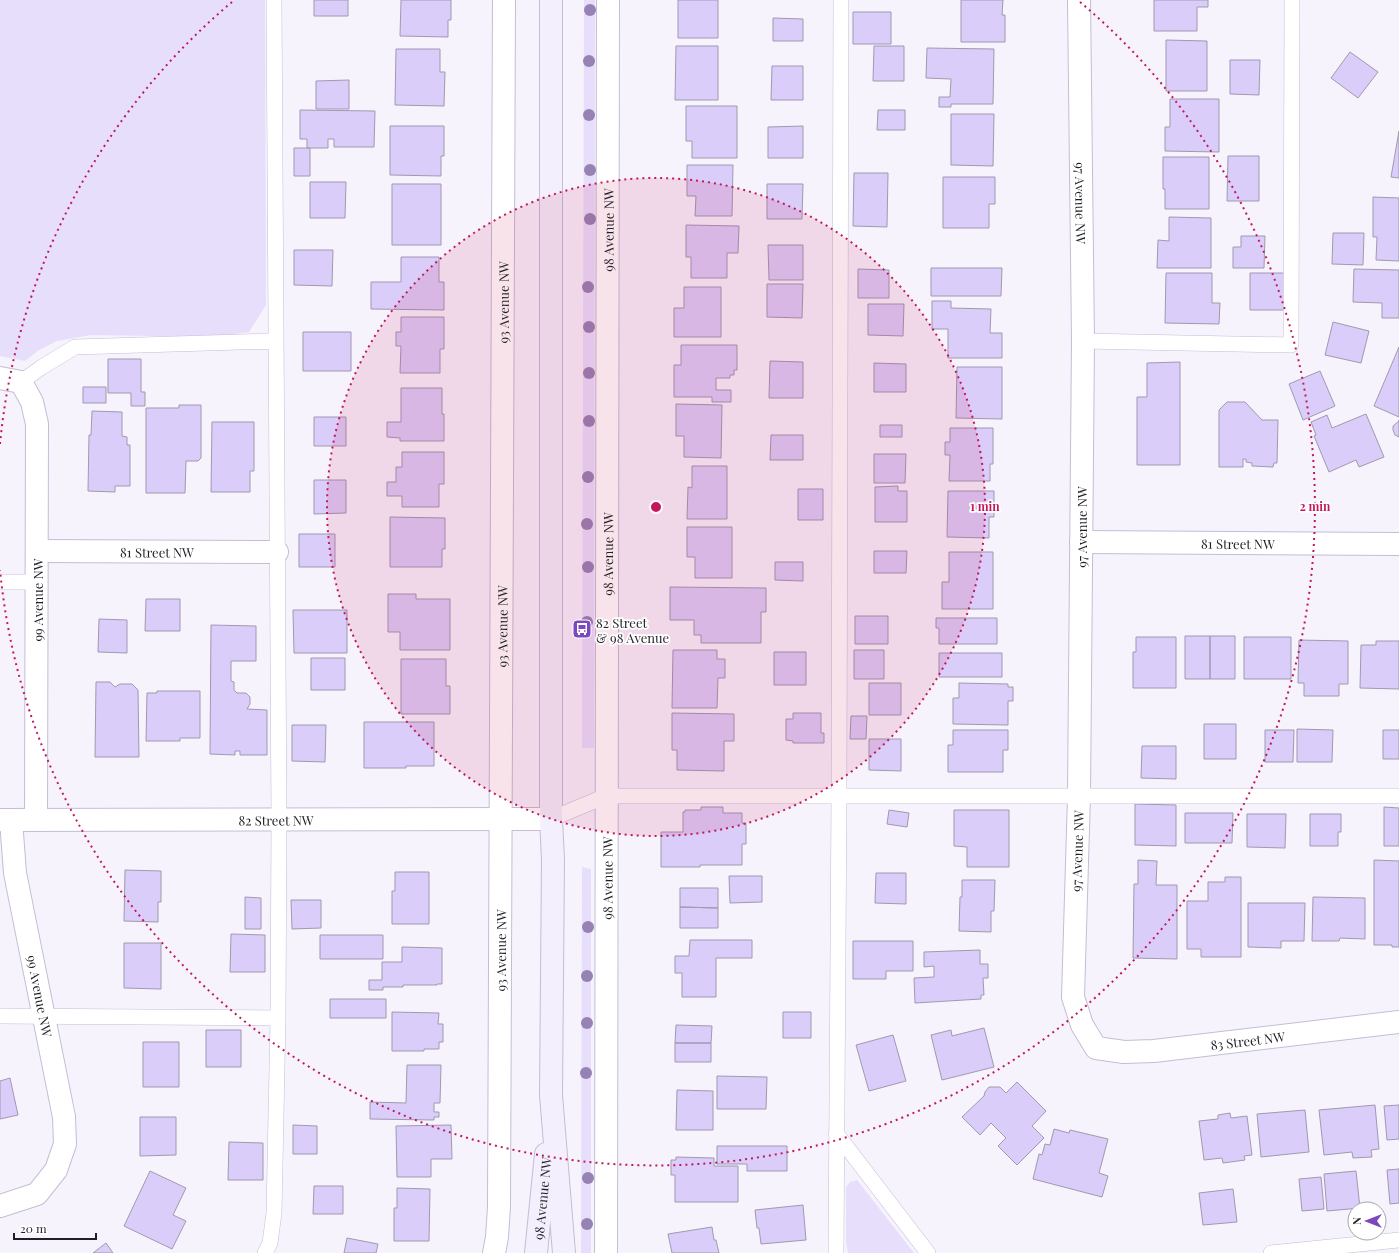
<svg xmlns="http://www.w3.org/2000/svg" width="1399" height="1253" viewBox="0 0 1399 1253" font-family="'Playfair Display',serif">
<style>
.green{fill:#e7defc}
.building{fill:#dbcdf9;stroke:#a099b0}
.lines{fill:none;stroke-linecap:round;stroke-linejoin:round}
.service-casing{stroke:#c4bdd5;stroke-width:16}
.minor-casing{stroke:#c4bdd5;stroke-width:24}
.secondary-casing{stroke:#c4bdd5;stroke-width:24}
.service{stroke:#fff;stroke-width:15}
.minor{stroke:#fff;stroke-width:22}
.secondary{stroke:#f3effc;stroke-width:22}
.tree{fill:#9682b3}
.ring{fill:none;stroke:#c2185b;stroke-width:2;stroke-dasharray:2 4}
.labels{text-anchor:middle;dominant-baseline:central;stroke-width:3.5;stroke-linejoin:round;paint-order:stroke}
.street-label{font-size:13px;fill:#201e26;stroke:#fff}
.poi-label{font-size:13px;fill:#201e26;stroke:#fff;text-anchor:start}
.centre{fill:#c2185b;stroke:#fff;stroke-width:2}
.ring-label{font-size:12px;text-anchor:middle;font-weight:bold;fill:#c2185b;stroke:#fff;stroke-width:3.5;stroke-linejoin:round;paint-order:stroke}
</style>
<rect width="100%" height="100%" fill="#f6f3fd"/>
<path class="green" d="M 0,0 L 265,0 L 266,305 L 249,332 L 215,337 L 91,335 L 57,341 L 39,350 L 25,361 L 0,356 Z
M 584,0 L 595,0 L 594,748 L 582,748 Z
M 582,867 L 591,869 L 591,1253 L 581,1253 Z
M 857,1180 L 914,1253 L 848,1253 L 846,1242 L 846,1187 L 850,1182 Z"/>
<path class="building" d="M 314,0 L 348,0 L 348,16 L 314,16 Z
M 401,0 L 451,0 L 451,20 L 448,20 L 448,37 L 400,36 Z
M 678,0 L 718,0 L 718,38 L 678,38 Z
M 961,0 L 1003,0 L 1002,15 L 1005,15 L 1005,42 L 961,42 Z
M 1154,0 L 1208,0 L 1208,7 L 1197,7 L 1197,31 L 1154,31 Z
M 853,12 L 891,12 L 891,44 L 853,44 Z
M 773,18 L 803,19 L 803,41 L 773,41 Z
M 1166,40 L 1207,41 L 1207,91 L 1166,91 Z
M 676,46 L 718,46 L 718,100 L 675,100 Z
M 874,46 L 904,46 L 904,81 L 873,81 Z
M 927,48 L 994,49 L 993,104 L 951,104 L 951,107 L 939,107 L 939,97 L 950,97 L 951,79 L 926,78 Z
M 396,49 L 440,49 L 440,72 L 445,72 L 444,106 L 395,105 Z
M 1350,52 L 1378,72 L 1358,98 L 1331,78 Z
M 1230,60 L 1260,60 L 1259,95 L 1230,94 Z
M 772,66 L 803,66 L 803,100 L 771,100 Z
M 349,80 L 349,109 L 316,109 L 316,81 Z
M 1170,99 L 1219,99 L 1219,152 L 1165,151 L 1165,127 L 1170,127 Z
M 686,106 L 737,106 L 737,158 L 692,158 L 692,141 L 686,141 Z
M 300,110 L 375,111 L 374,147 L 334,147 L 334,139 L 328,139 L 328,148 L 307,148 L 307,139 L 300,139 Z
M 878,110 L 905,110 L 905,130 L 877,130 Z
M 951,114 L 994,114 L 993,166 L 951,165 Z
M 390,126 L 444,126 L 444,156 L 441,156 L 441,176 L 390,175 Z
M 803,126 L 803,158 L 768,158 L 768,127 Z
M 1399,131 L 1399,178 L 1391,177 Z
M 294,148 L 310,148 L 310,176 L 294,176 Z
M 1228,156 L 1259,156 L 1259,201 L 1227,201 Z
M 1163,157 L 1209,157 L 1209,209 L 1165,209 L 1165,189 L 1163,189 Z
M 687,165 L 733,165 L 732,216 L 695,216 L 696,196 L 687,196 Z
M 854,173 L 888,173 L 887,227 L 853,226 Z
M 943,177 L 995,177 L 995,204 L 989,204 L 989,228 L 943,228 Z
M 310,182 L 346,182 L 345,218 L 310,218 Z
M 392,184 L 441,184 L 441,245 L 392,245 Z
M 767,184 L 803,184 L 802,219 L 767,219 Z
M 1373,197 L 1399,198 L 1399,261 L 1376,260 L 1377,237 L 1373,237 Z
M 1169,217 L 1211,218 L 1211,268 L 1157,268 L 1158,240 L 1169,241 Z
M 686,225 L 739,226 L 738,253 L 727,253 L 727,278 L 691,278 L 691,257 L 686,257 Z
M 1333,233 L 1364,233 L 1363,265 L 1332,264 Z
M 1241,236 L 1265,236 L 1264,268 L 1233,268 L 1233,247 L 1241,247 Z
M 768,245 L 803,245 L 803,280 L 769,280 Z
M 294,250 L 333,250 L 332,286 L 294,285 Z
M 401,257 L 439,257 L 439,282 L 444,282 L 444,310 L 371,309 L 371,282 L 401,282 Z
M 931,268 L 1002,268 L 1001,296 L 931,296 Z
M 858,269 L 889,270 L 889,298 L 858,298 Z
M 1354,269 L 1399,270 L 1399,318 L 1382,318 L 1382,303 L 1353,302 Z
M 1166,273 L 1212,273 L 1212,303 L 1220,303 L 1219,324 L 1165,323 Z
M 1250,273 L 1285,273 L 1285,310 L 1250,310 Z
M 767,284 L 803,284 L 802,318 L 767,317 Z
M 684,287 L 721,287 L 721,337 L 674,337 L 674,308 L 684,308 Z
M 932,301 L 951,301 L 951,308 L 991,309 L 990,333 L 1002,333 L 1002,358 L 948,358 L 948,329 L 932,329 Z
M 868,304 L 904,304 L 903,336 L 868,335 Z
M 401,317 L 444,317 L 444,349 L 440,349 L 440,373 L 400,373 L 401,346 L 396,346 L 396,332 L 401,332 Z
M 1333,322 L 1369,331 L 1361,363 L 1325,355 Z
M 303,332 L 351,332 L 351,371 L 303,371 Z
M 681,345 L 737,345 L 737,370 L 734,370 L 734,375 L 730,375 L 730,378 L 716,378 L 716,390 L 731,390 L 731,402 L 712,402 L 712,397 L 674,397 L 674,365 L 681,365 Z
M 1399,347 L 1399,417 L 1374,406 Z
M 108,359 L 141,359 L 141,392 L 145,392 L 145,406 L 131,406 L 131,393 L 108,393 Z
M 770,361 L 803,362 L 803,398 L 769,398 Z
M 1180,362 L 1180,465 L 1137,465 L 1137,397 L 1147,397 L 1147,363 Z
M 874,363 L 906,364 L 906,392 L 874,392 Z
M 957,367 L 1002,367 L 1002,419 L 956,418 Z
M 1320,371 L 1335,406 L 1303,420 L 1289,384 Z
M 83,387 L 106,387 L 106,403 L 83,403 Z
M 401,388 L 442,388 L 442,414 L 444,414 L 444,441 L 400,441 L 400,438 L 387,437 L 387,422 L 401,422 Z
M 1227,402 L 1245,402 L 1262,420 L 1278,420 L 1277,463 L 1274,463 L 1273,467 L 1252,466 L 1252,463 L 1246,462 L 1246,459 L 1243,459 L 1243,467 L 1219,467 L 1219,410 Z
M 676,404 L 722,405 L 721,458 L 684,457 L 684,436 L 676,436 Z
M 179,405 L 201,405 L 201,458 L 198,461 L 186,461 L 185,493 L 146,493 L 146,408 L 179,408 Z
M 92,411 L 122,412 L 122,436 L 127,437 L 127,445 L 130,445 L 130,486 L 115,486 L 115,492 L 88,491 L 89,435 L 91,435 Z
M 1366,414 L 1384,457 L 1359,467 L 1356,460 L 1329,472 L 1314,436 L 1316,435 L 1311,422 L 1327,415 L 1332,428 Z
M 314,417 L 346,417 L 346,446 L 314,446 Z
M 1399,421 L 1399,420 L 1399,437 L 1395,435 L 1393,430 L 1393,426 Z
M 212,422 L 254,422 L 254,471 L 250,471 L 250,492 L 211,492 Z
M 880,425 L 902,425 L 902,437 L 880,437 Z
M 950,428 L 993,428 L 993,464 L 990,464 L 990,481 L 949,481 L 950,455 L 945,455 L 945,442 L 950,442 Z
M 771,435 L 803,435 L 803,460 L 770,460 Z
M 402,452 L 444,452 L 444,484 L 439,484 L 439,507 L 402,507 L 402,496 L 387,496 L 387,482 L 396,482 L 396,467 L 402,467 Z
M 874,454 L 906,454 L 905,483 L 874,483 Z
M 692,466 L 727,466 L 727,519 L 687,519 L 688,487 L 692,488 Z
M 314,480 L 346,480 L 346,513 L 314,514 Z
M 898,486 L 898,491 L 907,491 L 907,522 L 875,522 L 875,487 Z
M 798,489 L 823,489 L 823,520 L 798,520 Z
M 948,491 L 994,491 L 994,517 L 989,517 L 989,538 L 947,537 Z
M 390,517 L 445,518 L 445,549 L 442,549 L 442,567 L 390,567 Z
M 687,527 L 732,527 L 732,578 L 695,578 L 695,557 L 687,557 Z
M 299,534 L 335,534 L 335,567 L 299,567 Z
M 874,551 L 907,551 L 906,573 L 874,573 Z
M 949,552 L 993,552 L 993,609 L 942,609 L 942,582 L 949,582 Z
M 775,562 L 803,562 L 803,581 L 775,580 Z
M 670,587 L 766,588 L 766,612 L 761,612 L 761,643 L 701,643 L 701,635 L 694,635 L 694,620 L 670,620 Z
M 388,594 L 416,594 L 416,599 L 450,599 L 450,650 L 400,650 L 400,632 L 388,632 Z
M 146,599 L 180,599 L 180,631 L 145,631 Z
M 293,610 L 347,610 L 347,653 L 294,653 Z
M 855,616 L 888,616 L 888,644 L 855,644 Z
M 936,618 L 997,618 L 997,644 L 939,644 L 939,628 L 936,628 Z
M 99,619 L 127,620 L 127,653 L 98,652 Z
M 211,625 L 256,626 L 256,661 L 231,661 L 231,681 L 234,682 L 234,690 L 237,693 L 246,693 L 250,697 L 250,704 L 247,709 L 267,710 L 267,755 L 240,755 L 240,751 L 235,751 L 235,755 L 210,754 Z
M 1185,636 L 1210,636 L 1210,679 L 1185,679 Z
M 1210,636 L 1235,636 L 1235,679 L 1210,679 Z
M 1136,637 L 1176,637 L 1176,688 L 1133,688 L 1133,652 L 1136,652 Z
M 1244,637 L 1291,637 L 1291,679 L 1244,679 Z
M 1299,640 L 1348,641 L 1348,684 L 1339,684 L 1339,696 L 1304,696 L 1304,683 L 1298,683 Z
M 1376,641 L 1399,641 L 1399,689 L 1360,688 L 1361,645 L 1376,645 Z
M 673,650 L 717,650 L 717,659 L 725,659 L 725,678 L 718,678 L 717,708 L 672,708 Z
M 854,650 L 884,650 L 884,679 L 854,679 Z
M 774,652 L 806,652 L 806,685 L 774,685 Z
M 939,653 L 1002,653 L 1002,677 L 939,677 Z
M 311,658 L 345,658 L 345,690 L 311,690 Z
M 401,659 L 446,659 L 446,686 L 450,686 L 450,714 L 401,714 Z
M 96,682 L 110,682 L 115,687 L 120,684 L 132,684 L 138,690 L 139,757 L 95,757 Z
M 869,683 L 901,683 L 901,715 L 869,715 Z
M 959,683 L 1008,684 L 1008,687 L 1013,687 L 1013,701 L 1008,701 L 1008,725 L 953,724 L 953,698 L 959,698 Z
M 157,691 L 200,691 L 200,738 L 180,738 L 180,741 L 146,741 L 147,693 L 157,693 Z
M 672,713 L 734,714 L 734,741 L 724,741 L 724,771 L 677,770 L 677,750 L 672,750 Z
M 793,713 L 821,713 L 821,733 L 824,733 L 824,743 L 793,743 L 793,741 L 786,740 L 786,719 L 793,719 Z
M 851,716 L 867,716 L 866,739 L 850,739 Z
M 364,722 L 434,722 L 434,766 L 406,766 L 406,768 L 364,768 Z
M 1204,724 L 1236,724 L 1236,759 L 1204,759 Z
M 292,725 L 326,725 L 325,762 L 292,761 Z
M 1297,729 L 1333,730 L 1332,762 L 1297,762 Z
M 953,730 L 1008,730 L 1008,750 L 1003,750 L 1003,772 L 948,772 L 948,745 L 953,745 Z
M 1265,730 L 1294,730 L 1293,762 L 1265,762 Z
M 1383,730 L 1399,730 L 1399,759 L 1383,759 Z
M 869,739 L 901,739 L 901,771 L 869,770 Z
M 1142,746 L 1176,746 L 1176,779 L 1141,778 Z
M 1135,804 L 1176,805 L 1176,846 L 1135,845 Z
M 701,807 L 723,807 L 723,813 L 742,813 L 742,823 L 746,823 L 746,844 L 742,844 L 742,865 L 700,865 L 700,867 L 661,867 L 661,832 L 683,832 L 683,812 L 685,812 L 685,810 L 701,810 Z
M 1384,807 L 1399,808 L 1399,846 L 1384,846 Z
M 889,810 L 909,813 L 907,827 L 887,824 Z
M 954,810 L 1009,810 L 1009,867 L 967,867 L 967,847 L 954,846 Z
M 1185,813 L 1233,813 L 1232,843 L 1185,843 Z
M 1247,814 L 1286,814 L 1285,848 L 1247,847 Z
M 1310,814 L 1341,814 L 1341,832 L 1338,832 L 1338,846 L 1310,846 Z
M 1138,860 L 1157,861 L 1156,885 L 1177,885 L 1177,959 L 1133,958 L 1134,884 L 1138,884 Z
M 1374,860 L 1399,861 L 1399,947 L 1392,947 L 1392,945 L 1374,945 Z
M 125,870 L 161,871 L 161,902 L 158,902 L 158,922 L 124,921 Z
M 395,872 L 429,872 L 429,924 L 392,924 L 392,891 L 395,891 Z
M 876,873 L 906,873 L 906,904 L 875,903 Z
M 729,876 L 762,876 L 762,902 L 730,903 Z
M 1225,877 L 1241,877 L 1241,957 L 1201,957 L 1201,949 L 1187,949 L 1187,901 L 1208,901 L 1208,882 L 1225,882 Z
M 962,880 L 995,880 L 994,911 L 991,911 L 991,932 L 959,931 L 960,897 L 962,897 Z
M 680,888 L 718,888 L 718,908 L 680,907 Z
M 245,897 L 261,898 L 261,929 L 245,929 Z
M 1313,897 L 1365,898 L 1365,939 L 1340,938 L 1339,941 L 1312,941 Z
M 291,900 L 321,900 L 321,928 L 292,929 Z
M 1248,903 L 1305,903 L 1304,941 L 1281,941 L 1281,948 L 1248,947 Z
M 680,907 L 718,908 L 718,928 L 680,928 Z
M 231,934 L 265,935 L 265,972 L 230,972 Z
M 320,935 L 383,935 L 383,959 L 320,959 Z
M 690,940 L 752,940 L 752,958 L 716,958 L 716,997 L 682,997 L 682,973 L 675,973 L 675,956 L 689,956 Z
M 853,941 L 913,941 L 913,971 L 886,971 L 886,979 L 853,979 Z
M 124,943 L 161,943 L 161,989 L 124,988 Z
M 402,947 L 442,948 L 442,984 L 437,984 L 437,985 L 403,985 L 403,987 L 383,987 L 383,990 L 369,990 L 369,980 L 382,980 L 382,962 L 402,962 Z
M 980,950 L 980,964 L 988,964 L 988,978 L 983,978 L 984,995 L 981,995 L 981,999 L 915,1003 L 914,978 L 934,977 L 934,966 L 924,967 L 924,952 Z
M 330,999 L 386,999 L 386,1018 L 330,1018 Z
M 392,1012 L 439,1013 L 438,1024 L 443,1024 L 443,1042 L 439,1042 L 439,1049 L 424,1049 L 424,1051 L 392,1051 Z
M 783,1012 L 811,1012 L 811,1038 L 783,1038 Z
M 676,1025 L 712,1026 L 711,1043 L 675,1043 Z
M 984,1028 L 994,1067 L 942,1080 L 931,1035 L 951,1030 L 952,1036 Z
M 206,1030 L 241,1030 L 241,1067 L 206,1067 Z
M 893,1035 L 906,1081 L 869,1091 L 856,1045 Z
M 143,1042 L 179,1042 L 179,1087 L 143,1087 Z
M 675,1043 L 711,1043 L 711,1062 L 675,1062 Z
M 407,1065 L 441,1065 L 440,1103 L 434,1103 L 434,1112 L 439,1112 L 439,1117 L 434,1117 L 434,1120 L 370,1119 L 370,1102 L 406,1103 Z
M 717,1076 L 767,1077 L 766,1109 L 717,1109 Z
M 10,1078 L 18,1115 L 0,1119 L 0,1081 Z
M 1017,1082 L 1046,1111 L 1032,1126 L 1044,1138 L 1017,1165 L 998,1146 L 1006,1138 L 991,1123 L 980,1135 L 962,1117 L 984,1096 L 985,1092 L 989,1087 L 1000,1087 L 1006,1093 Z
M 677,1090 L 713,1091 L 713,1130 L 676,1130 Z
M 1375,1105 L 1379,1149 L 1371,1150 L 1372,1157 L 1353,1158 L 1352,1152 L 1324,1155 L 1319,1110 Z
M 1399,1105 L 1399,1139 L 1387,1140 L 1384,1106 Z
M 1305,1110 L 1309,1152 L 1261,1157 L 1257,1114 Z
M 1230,1113 L 1231,1118 L 1247,1116 L 1252,1155 L 1244,1156 L 1245,1160 L 1223,1163 L 1222,1158 L 1204,1160 L 1199,1121 L 1218,1119 L 1218,1115 Z
M 140,1117 L 176,1117 L 176,1155 L 140,1156 Z
M 293,1125 L 317,1126 L 317,1154 L 293,1154 Z
M 451,1125 L 452,1159 L 431,1159 L 431,1177 L 397,1177 L 396,1126 Z
M 1054,1129 L 1069,1133 L 1070,1130 L 1108,1139 L 1099,1173 L 1108,1176 L 1102,1197 L 1033,1179 L 1039,1154 L 1042,1155 L 1045,1144 L 1050,1145 Z
M 229,1142 L 263,1143 L 263,1180 L 228,1180 Z
M 717,1146 L 787,1146 L 787,1171 L 747,1171 L 747,1164 L 717,1164 Z
M 676,1157 L 714,1158 L 714,1166 L 738,1166 L 738,1202 L 675,1202 L 675,1175 L 671,1175 L 671,1160 L 676,1160 Z
M 1399,1169 L 1399,1203 L 1390,1204 L 1387,1170 Z
M 150,1171 L 186,1188 L 173,1215 L 186,1221 L 172,1249 L 124,1226 Z
M 1356,1171 L 1360,1208 L 1327,1211 L 1324,1174 Z
M 1321,1177 L 1324,1209 L 1302,1211 L 1299,1179 Z
M 314,1186 L 343,1186 L 343,1214 L 313,1214 Z
M 397,1188 L 430,1189 L 429,1241 L 394,1241 L 394,1208 L 397,1208 Z
M 1233,1189 L 1237,1222 L 1203,1225 L 1199,1193 Z
M 803,1205 L 806,1240 L 761,1244 L 759,1228 L 757,1228 L 755,1210 Z
M 712,1227 L 714,1240 L 716,1240 L 719,1253 L 672,1253 L 668,1234 Z
M 347,1238 L 378,1244 L 376,1253 L 344,1253 Z
M 106,1243 L 113,1253 L 93,1253 Z"/>
<g class="lines">
<g class="service-casing">
<path id="service" d="M 1083,341 L 1291,345 L 1292,0
M 21,382 L 42,367 L 75,347 L 276,341
M 0,582 L 36,582
M 551,819 L 606,796 L 1399,796
M 0,1016 L 278,1018
M 836,1133 L 928,1253
M 265,1253 L 270,1243 L 274,1213 L 278,1018 L 279,820 L 274,0
M 836,1253 L 839,796 L 841,0
M 1271,1253 L 1399,1240"/>
</g>
<g class="minor-casing">
<g id="minor">
<path id="s1" d="M 1079,0 L 1083,341 L 1079,796 L 1073,997 L 1082,1025 L 1096,1048 L 1124,1052 L 1154,1051 L 1399,1022"/>
<path d="M 0,378 L 21,382 L 32,402 L 37,424 L 36,820"/>
<path id="s2" d="M 1081,542 L 1399,544"/>
<path id="s3" d="M 37,551 L 277,552"/>
<path id="s4" d="M 0,820 L 551,819"/>
<path d="M 0,1206 L 37,1194 L 56,1170 L 65,1144 L 64,1117 L 15,873 L 11,820"/>
<path id="s5" d="M 494,1253 L 497,1237 L 499,1207 L 504,0"/>
<path id="s6" d="M 606,1253 L 608,0"/>
</g>
</g>
<g class="secondary-casing">
<g id="secondary">
<path d="M 551,0 L 551,819 L 553,860 L 551,1095 L 564,1253"/>
<path id="s7" d="M 536,1253 L 546,1154"/>
</g>
</g>
<use href="#service" class="service"/>
<use href="#minor" class="minor"/>
<use href="#secondary" class="secondary"/>
</g>
<g class="tree">
<circle cx="590" cy="10" r="6"/>
<circle cx="589" cy="61" r="6"/>
<circle cx="589" cy="115" r="6"/>
<circle cx="590" cy="170" r="6"/>
<circle cx="590" cy="219" r="6"/>
<circle cx="588" cy="287" r="6"/>
<circle cx="589" cy="327" r="6"/>
<circle cx="589" cy="373" r="6"/>
<circle cx="589" cy="421" r="6"/>
<circle cx="588" cy="477" r="6"/>
<circle cx="587" cy="524" r="6"/>
<circle cx="588" cy="567" r="6"/>
<circle cx="587" cy="622" r="6"/>
<circle cx="588" cy="927" r="6"/>
<circle cx="587" cy="976" r="6"/>
<circle cx="587" cy="1023" r="6"/>
<circle cx="586" cy="1073" r="6"/>
<circle cx="588" cy="1178" r="6"/>
<circle cx="587" cy="1224" r="6"/>
</g>
<circle cx="656" cy="507" r="329" fill="#c2185b" fill-opacity=".12"/>
<g class="ring">
<circle cx="656" cy="507" r="329"/>
<path d="M0 444A659 659 0 0 1 232 2M1080 2A659 659 0 1 1 0 570"/>
</g>
<defs>
<g id="bus-square" transform="scale(1)"><rect x="-9" y="-9" width="18" height="18" rx="4" fill="#7b48c0" stroke="#fff"/><path d="M-5-6H5V4H4V6H2V4H-2V6H-4V4H-5ZM-3.5-4V0h7V-4ZM-3.5 1.2v1.5H-2V1.2ZM2 1.2v1.5H3.5V1.2Z" fill="#fff"/></g>
</defs>
<g fill-rule="evenodd">
<use href="#bus-square" x="582" y="629"/>
</g>
<g class="labels">
<g class="street-label">
<text stroke="none"><textPath href="#s1" startOffset="203">97 Avenue NW</textPath></text>
<text stroke="none"><textPath href="#s6" startOffset="1023">98 Avenue NW</textPath></text>
<text stroke="none"><textPath href="#s5" startOffset="951">93 Avenue NW</textPath></text>
<text transform="translate(1081 527) rotate(-90)">97 Avenue NW</text>
<text stroke="none"><textPath href="#s2" startOffset="157">81 Street NW</textPath></text>
<text stroke="none"><textPath href="#s3" startOffset="120">81 Street NW</textPath></text>
<text stroke="none"><textPath href="#s6" startOffset="699">98 Avenue NW</textPath></text>
<text transform="translate(37 600) rotate(-90)">99 Avenue NW</text>
<text stroke="none"><textPath href="#s5" startOffset="627">93 Avenue NW</textPath></text>
<text stroke="none"><textPath href="#s4" startOffset="276">82 Street NW</textPath></text>
<text transform="translate(1077 851) rotate(-88)">97 Avenue NW</text>
<text stroke="none"><textPath href="#s6" startOffset="375">98 Avenue NW</textPath></text>
<text stroke="none"><textPath href="#s5" startOffset="303">93 Avenue NW</textPath></text>
<text transform="translate(40 996) rotate(79)">99 Avenue NW</text>
<text stroke="none"><textPath href="#s1" startOffset="1206">83 Street NW</textPath></text>
<text stroke="none"><textPath href="#s7" startOffset="55">98 Avenue NW</textPath></text>
</g>
<g class="poi-label">
<text x="596" y="622">82 Street<tspan x="596" dy="15">&amp; 98 Avenue</tspan></text>
</g>
</g>
<circle cx="656" cy="507" r="6" class="centre"/>
<g class="ring-label">
<text x="985" y="511">1 min</text>
<text x="1315" y="511">2 min</text>
</g>
<g transform="translate(1367 1221) rotate(270)"><circle r="19" fill="#ffffff" stroke="#a6a5a8"/>
<path d="M0-3L7 15L0 10L-7 15Z" fill="#7b48c0"/>
<text y="-6" font-size="11" font-weight="bold" text-anchor="middle" fill="#201e26">N</text>
</g>
<path d="M14 1233v6h82v-6" fill="none" stroke="#201e26" stroke-width="2"/>
<text x="20" y="1233" font-size="12" fill="#201e26" stroke="#ffffff" stroke-width="3" paint-order="stroke">20 m</text>
</svg>
